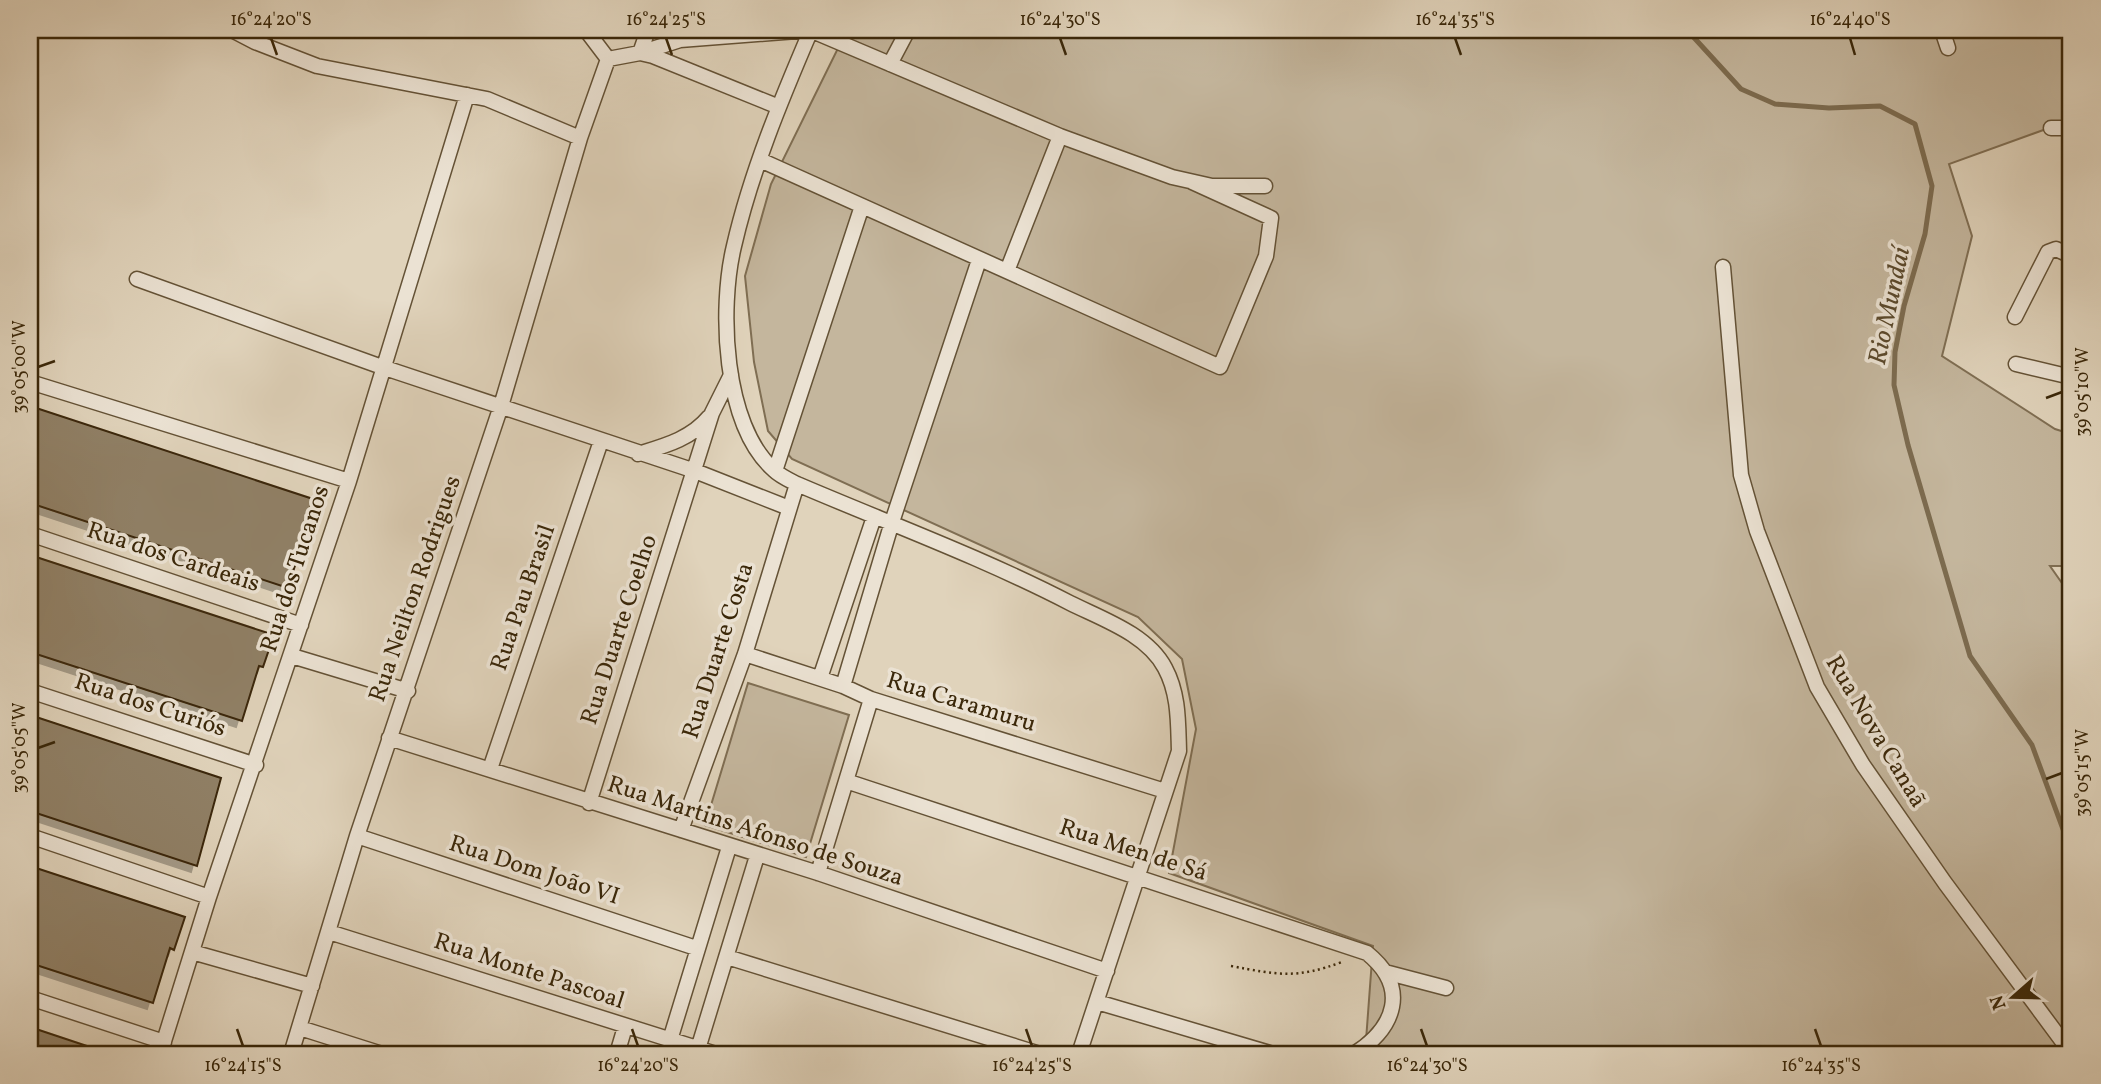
<svg xmlns="http://www.w3.org/2000/svg" width="2101" height="1084" viewBox="0 0 2101 1084" font-family="Vollkorn,serif">
<style>
.green{fill:#c4b69d;stroke:#7f6e53;stroke-width:2}
.lines{fill:none;stroke-linecap:round;stroke-linejoin:round}
.stream{stroke:#7c6b4f;stroke-width:5}
.building{fill:#908066;stroke:#3a2709;stroke-width:2;filter:url(#shadow)}
.street-casing{stroke:#645236;stroke-width:17}
.path{stroke:#3a2709;stroke-width:2.5;stroke-dasharray:2 3.5;stroke-linecap:butt}
.street{stroke:#ebe2d3;stroke-width:14}
.ticks{fill:none;stroke:#3a2709;stroke-width:2.5}
.labels{text-anchor:middle;dominant-baseline:central;stroke-width:7;stroke-linejoin:round;paint-order:stroke}
.street-label{font-size:24px;fill:#3a2709;stroke:#ebe2d3}
.water-label{font-size:26px;font-style:italic;fill:#5b492c;stroke:#ebe2d3}
.neatline{fill:none;stroke:#3a2709;stroke-width:2.5}
.ticks-label{font-size:18px;text-anchor:middle;fill:#3a2709}
</style>
<defs>
<filter id="shadow"><feDropShadow dx="-6" dy="6" stdDeviation="0" flood-color="#0004"/></filter>
</defs>
<rect width="100%" height="100%" fill="#e0d3bb"/>
<filter id="stains"><feTurbulence type="fractalNoise" baseFrequency=".00286" numOctaves="4"/><feColorMatrix values="0 0 0 0 .2 0 0 0 0 .09 0 0 0 0 .02 0 0 0 .5 -.17"/></filter>
<radialGradient id="worn" r=".72"><stop offset=".6" stop-color="#630" stop-opacity="0"/><stop offset="1" stop-color="#630" stop-opacity=".3"/></radialGradient>
<path class="green" d="M 847,30 L 1898,30 L 1900,33 L 1908,30 L 2071,30 L 2071,120 L 1949,164 L 1972,236 L 1942,356 L 2055,429 L 2071,434 L 2071,566 L 2050,566 L 2071,596 L 2071,1054 L 1365,1054 L 1373,946 L 1169,873 L 1196,729 L 1182,659 L 1138,617 L 792,459 L 768,431 L 754,362 L 745,276 L 771,184 Z
M 748,683 L 849,715 L 806,857 L 705,825 Z"/>
<g class="lines">
<path class="stream" d="M 1687,30 L 1741,89 L 1775,104 L 1829,108 L 1880,106 L 1915,124 L 1932,186 L 1925,234 L 1904,306 L 1895,352 L 1894,385 L 1908,445 L 1970,656 L 2032,745 L 2071,851"/>
</g>
<path class="building" d="M 30,406 L 313,499 L 295,554 L 298,556 L 288,588 L 30,503 Z
M 30,555 L 274,635 L 263,667 L 259,666 L 242,721 L 30,652 Z
M 30,715 L 221,778 L 197,866 L 30,811 Z
M 30,866 L 185,917 L 174,950 L 170,948 L 153,1003 L 30,963 Z
M 30,1027 L 105,1052 L 105,1054 L 30,1054 Z"/>
<g class="lines">
<g class="street-casing">
<path id="street" d="M 232,30 L 255,42 L 317,66 L 487,99 L 580,138 L 608,59 L 640,53 L 653,56 L 779,107
M 586,30 L 608,59
M 811,30 C 781,100 751,172 734,246 C 719,308 723,425 774,470 C 780,476 789,480 797,484 C 888,523 981,557 1070,603 C 1102,619 1147,634 1165,668 C 1179,694 1178,722 1179,751 L 1079,1054
M 1942,30 L 1948,48
M 640,53 L 680,40 L 810,30 L 1060,136 L 1172,177 L 1212,186 L 1265,186
M 640,53 L 648,30
M 890,64 L 908,30
M 2051,128 L 2071,128
M 760,160 L 1220,367 L 1266,256 L 1271,218 L 1192,182
M 1723,267 L 1741,475 L 1757,531 L 1817,687 L 1863,765 L 1945,883 L 2071,1053
M 1007,271 L 1060,136
M 137,279 L 382,367 L 695,471 L 789,508
M 2015,317 L 2048,252 L 2056,249 L 2071,256
M 2016,364 L 2071,377
M 30,382 L 349,481
M 638,454 C 664,446 691,439 709,417
M 775,471 L 862,206
M 30,534 L 301,625
M 745,654 L 843,686 L 871,699 L 1165,791
M 292,656 L 408,691
M 820,678 L 874,517
M 843,686 L 892,522 L 979,260
M 30,691 L 256,765
M 389,738 L 818,873 L 1107,971
M 490,769 L 601,441
M 846,781 L 1367,953 C 1410,988 1395,1028 1354,1054
M 589,803 L 712,413 L 731,375
M 681,830 L 745,654 L 797,484
M 30,836 L 209,897
M 357,836 L 696,948
M 818,873 L 871,699
M 329,932 L 716,1054
M 192,952 L 312,986
M 727,957 L 1040,1054
M 1385,972 L 1446,988
M 30,998 L 164,1042
M 1097,1002 L 1273,1054
M 300,1028 L 382,1054
M 670,1040 L 729,847
M 698,1049 L 757,856
M 160,1054 L 209,897 L 349,481 L 467,95
M 291,1054 L 357,836 L 501,406 L 580,138
M 617,1054 L 625,1027"/>
</g>
<path class="path" d="M 1231,966 C 1279,975 1296,979 1342,962"/>
<use href="#street" class="street"/>
</g>
<path class="ticks" d="M 271,38 L 277,55M 666,38 L 672,55M 1060,38 L 1066,55M 1455,38 L 1461,55M 1850,38 L 1855,55M 38,367 L 55,361M 2046,398 L 2062,392M 38,748 L 55,742M 2046,779 L 2062,773M 237,1029 L 243,1046M 632,1029 L 638,1046M 1026,1029 L 1032,1046M 1421,1029 L 1427,1046M 1815,1029 L 1821,1046"/>
<g class="labels">
<g class="street-label">
<text transform="translate(173 558) rotate(18)">Rua dos Cardeais</text>
<text transform="translate(296 569) rotate(-72)">Rua dos Tucanos</text>
<text transform="translate(416 589) rotate(-71)">Rua Neilton Rodrigues</text>
<text transform="translate(524 598) rotate(-71)">Rua Pau Brasil</text>
<text transform="translate(620 630) rotate(-72)">Rua Duarte Coelho</text>
<text transform="translate(719 651) rotate(-72)">Rua Duarte Costa</text>
<text transform="translate(961 703) rotate(17)">Rua Caramuru</text>
<text transform="translate(150 706) rotate(18)">Rua dos Curiós</text>
<text transform="translate(1875 732) rotate(59)">Rua Nova Canaã</text>
<text transform="translate(755 832) rotate(18)">Rua Martins Afonso de Souza</text>
<text transform="translate(1133 851) rotate(18)">Rua Men de Sá</text>
<text transform="translate(534 871) rotate(18)">Rua Dom João VI</text>
<text transform="translate(529 972) rotate(18)">Rua Monte Pascoal</text>
</g>
<g class="water-label">
<text transform="translate(1890 306) rotate(-78)">Rio Mundaí</text>
</g>
</g>
<rect width="2101" height="1084" fill="none" stroke="#e0d3bb" stroke-width="77"/>
<g transform="translate(2013 997) rotate(250)" stroke="#ebe2d3" stroke-width="5" paint-order="stroke">
<path d="M0-5L12 26L0 18L-12 26Z" fill="#3a2709"/>
<text y="-10" font-size="19" font-weight="bold" text-anchor="middle" fill="#3a2709">N</text>
</g>
<rect x="38" y="38" width="2024" height="1008" class="neatline"/>
<g class="ticks-label">
<text x="271" y="25">16°24'20"S</text>
<text x="666" y="25">16°24'25"S</text>
<text x="1060" y="25">16°24'30"S</text>
<text x="1455" y="25">16°24'35"S</text>
<text x="1850" y="25">16°24'40"S</text>
<text transform="translate(19 367) rotate(-90)" y="6">39°05'00"W</text>
<text transform="translate(2082 392) rotate(-90)" y="6">39°05'10"W</text>
<text transform="translate(19 748) rotate(-90)" y="6">39°05'05"W</text>
<text transform="translate(2082 773) rotate(-90)" y="6">39°05'15"W</text>
<text x="243" y="1071">16°24'15"S</text>
<text x="638" y="1071">16°24'20"S</text>
<text x="1032" y="1071">16°24'25"S</text>
<text x="1427" y="1071">16°24'30"S</text>
<text x="1821" y="1071">16°24'35"S</text>
</g>
<rect width="100%" height="100%" filter="url(#stains)"/>
<rect width="100%" height="100%" fill="url(#worn)"/>
</svg>
